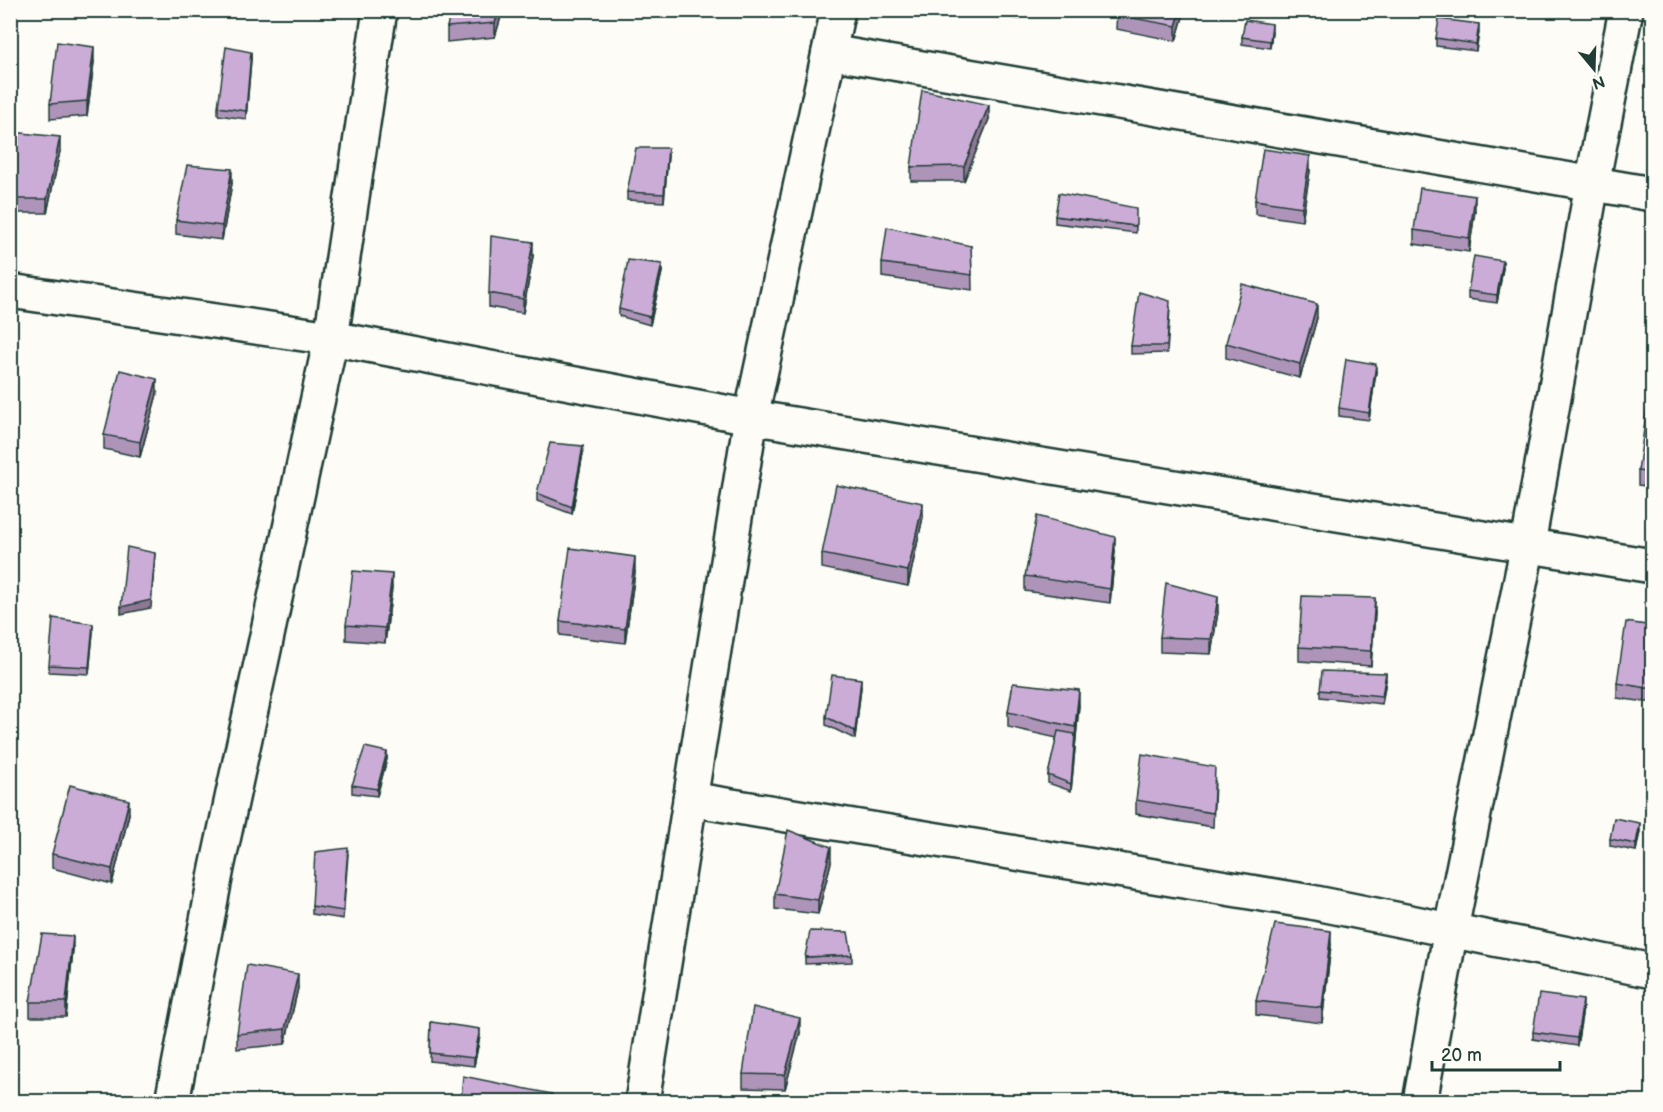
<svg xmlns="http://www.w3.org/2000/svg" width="1663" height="1112" viewBox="0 0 1663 1112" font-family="'Balsamiq Sans',sans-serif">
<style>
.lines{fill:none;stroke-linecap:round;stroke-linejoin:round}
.minor-casing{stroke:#1f3d34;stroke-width:38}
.minor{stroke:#fdfcf7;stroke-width:33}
.wall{fill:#af94b9;stroke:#1f3d34;stroke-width:1.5}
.shaded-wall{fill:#8e7896;stroke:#1f3d34;stroke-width:1.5}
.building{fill:#cbacd7;stroke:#1f3d34;stroke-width:1.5}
</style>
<rect width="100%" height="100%" fill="#fdfcf7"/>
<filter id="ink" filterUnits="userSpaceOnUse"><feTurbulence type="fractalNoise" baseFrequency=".0167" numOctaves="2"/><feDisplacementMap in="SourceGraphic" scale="12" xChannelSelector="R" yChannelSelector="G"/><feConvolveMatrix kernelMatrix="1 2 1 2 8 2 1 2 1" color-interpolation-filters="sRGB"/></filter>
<g filter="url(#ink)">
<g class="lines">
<defs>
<g id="minor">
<polyline points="829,52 1652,194"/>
<polyline points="10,291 331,338 751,417 1652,566"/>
<polyline points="690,799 1311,902 1652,971"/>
<polyline points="172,1102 217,868 331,338 380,10"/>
<polyline points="642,1102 751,417 838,10"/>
<polyline points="1420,1102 1451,929 1528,544 1592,184 1626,10"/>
</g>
</defs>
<use href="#minor" class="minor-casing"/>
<use href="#minor" class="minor"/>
</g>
<g class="wall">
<polygon points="503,10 495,37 447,42 447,27"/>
<polygon points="946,10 1022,10 1020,19 946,13"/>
<polygon points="1117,10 1185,10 1176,41 1116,29"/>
<polygon points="1352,10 1365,10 1365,12"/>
<polygon points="1272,32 1270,48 1242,44 1242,37"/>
<polygon points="1479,32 1476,51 1436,46 1436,38"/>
<polygon points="251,59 246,119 218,115 218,107"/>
<polygon points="94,62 87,116 50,119 50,104"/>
<polygon points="989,119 964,181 911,181 911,167"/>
<polygon points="10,137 60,151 47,213 10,213"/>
<polygon points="668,156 664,202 627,200 627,192"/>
<polygon points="1310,171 1302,221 1255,214 1255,200"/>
<polygon points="232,183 222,240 176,234 176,220"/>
<polygon points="1475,211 1469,252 1414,244 1414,230"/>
<polygon points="1055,216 1136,226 1136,233 1055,223"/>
<polygon points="971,246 972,290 882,277 882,263"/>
<polygon points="533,256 523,313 489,307 489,293"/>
<polygon points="1503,268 1497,303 1468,299 1468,291"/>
<polygon points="662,272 650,325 619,316 619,309"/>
<polygon points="1170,308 1167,353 1131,354 1131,346"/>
<polygon points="1317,318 1300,378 1226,358 1226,343"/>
<polygon points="1376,372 1369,420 1339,416 1339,408"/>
<polygon points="157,394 140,457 104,449 104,435"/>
<polygon points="1653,408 1653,487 1638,485 1638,471"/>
<polygon points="583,453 572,514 537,501 537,493"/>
<polygon points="923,517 908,586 822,568 822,554"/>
<polygon points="1115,551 1110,603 1025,591 1025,576"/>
<polygon points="635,572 625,643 560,635 560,621"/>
<polygon points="392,588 385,643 346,640 346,625"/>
<polygon points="1218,612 1211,654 1160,652 1160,637"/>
<polygon points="1375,613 1371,666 1299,661 1299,647"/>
<polygon points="1653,626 1653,703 1617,698 1617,683"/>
<polygon points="93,632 89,674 49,672 49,665"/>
<polygon points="1386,680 1382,704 1320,697 1320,690"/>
<polygon points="861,687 855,739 826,725 826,717"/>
<polygon points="1079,705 1071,791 1048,783 1048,775 1057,738 1008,727 1008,712"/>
<polygon points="387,759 377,796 352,793 352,785"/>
<polygon points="1215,781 1213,827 1136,814 1136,800"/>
<polygon points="129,814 112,884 52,868 52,854"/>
<polygon points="1640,831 1636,851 1610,846 1610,839"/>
<polygon points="348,855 343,919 312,914 312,906"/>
<polygon points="831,862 818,914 775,909 775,894"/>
<polygon points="1331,945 1322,1023 1256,1015 1256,1001"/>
<polygon points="73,950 66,1017 30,1017 30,1002"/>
<polygon points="852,955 852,962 805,964 805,957"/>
<polygon points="298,988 285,1044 237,1049 237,1034"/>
<polygon points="1583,1008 1577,1046 1533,1039 1533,1032"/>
<polygon points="431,1022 480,1036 474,1066 430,1061"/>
<polygon points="800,1033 785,1089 743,1088 743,1074"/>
</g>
<g class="shaded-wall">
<polygon points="499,10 503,10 495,37 495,23"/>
<polygon points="1181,10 1185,10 1176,41 1176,26"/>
<polygon points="1272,24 1272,32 1270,48 1270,41"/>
<polygon points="1479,24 1479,32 1476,51 1476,44"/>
<polygon points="94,47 94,62 87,116 87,101"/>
<polygon points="251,52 251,59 246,119 246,111"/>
<polygon points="989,105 989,119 964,181 964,166"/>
<polygon points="60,137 60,151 47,213 47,199"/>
<polygon points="668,148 668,156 664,202 664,194"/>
<polygon points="1310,156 1310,171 1302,221 1302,207"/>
<polygon points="232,169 232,183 222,240 222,226"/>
<polygon points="1475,196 1475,211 1469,252 1469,238"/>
<polygon points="533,242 533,256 523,313 523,299"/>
<polygon points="1503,261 1503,268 1497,303 1497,295"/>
<polygon points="662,264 662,272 650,325 650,317"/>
<polygon points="1317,304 1317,318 1300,378 1300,364"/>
<polygon points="13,363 13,378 10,389 10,375"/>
<polygon points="1376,364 1376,372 1369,420 1369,413"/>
<polygon points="157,379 157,394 140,457 140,442"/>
<polygon points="583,446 583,453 572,514 572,507"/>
<polygon points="923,503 923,517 908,586 908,571"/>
<polygon points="1115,537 1115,551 1110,603 1110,589"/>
<polygon points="155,553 151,608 121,614 121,607"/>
<polygon points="635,557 635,572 625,643 625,629"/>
<polygon points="392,574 392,588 385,643 385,628"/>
<polygon points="1218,597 1218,612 1211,654 1211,639"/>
<polygon points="1375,598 1375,613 1371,666 1371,651"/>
<polygon points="93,624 93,632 89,674 89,667"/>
<polygon points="1386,673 1386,680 1382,704 1382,696"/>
<polygon points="861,679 861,687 855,739 855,731"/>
<polygon points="1079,690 1079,705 1071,791 1071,784"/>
<polygon points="387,752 387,759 377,796 377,789"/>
<polygon points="129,800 129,814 112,884 112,869"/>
<polygon points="1640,823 1640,831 1636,851 1636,844"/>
<polygon points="831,847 831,862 818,914 818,900"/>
<polygon points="1331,931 1331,945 1322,1023 1322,1008"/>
<polygon points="73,936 73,950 66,1017 66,1002"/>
<polygon points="298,974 298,988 285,1044 285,1029"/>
<polygon points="1583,1000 1583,1008 1577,1046 1577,1038"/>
<polygon points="800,1018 800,1033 785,1089 785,1075"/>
<polygon points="480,1029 480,1036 474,1066 474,1058"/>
</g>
<g class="building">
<polygon points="451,10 499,10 495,23 447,27"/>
<polygon points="1117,10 1181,10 1176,26 1116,15"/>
<polygon points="1439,19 1479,24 1476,44 1436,38"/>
<polygon points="1245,20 1272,24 1270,41 1242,37"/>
<polygon points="57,42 94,47 87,101 50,104"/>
<polygon points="226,47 251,52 246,111 218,107"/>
<polygon points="922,90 989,105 964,166 911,167"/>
<polygon points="12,132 60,137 47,199 10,199 10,137"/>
<polygon points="636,148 668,148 664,194 627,192"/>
<polygon points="1263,149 1310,156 1302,207 1255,200"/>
<polygon points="187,165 232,169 222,226 176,220"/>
<polygon points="1420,188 1475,196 1469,238 1414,230"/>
<polygon points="1059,193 1136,208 1136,226 1055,216"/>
<polygon points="887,227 971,246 972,275 882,263"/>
<polygon points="491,236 533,242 523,299 489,293"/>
<polygon points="1474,256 1503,261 1497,295 1468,291"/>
<polygon points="628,260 662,264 650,317 619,309"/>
<polygon points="1242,284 1317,304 1300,364 1226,343"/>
<polygon points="1139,292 1170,301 1167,346 1131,346"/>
<polygon points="1346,359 1376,364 1369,413 1339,408"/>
<polygon points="10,362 13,363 10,375"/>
<polygon points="120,370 157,379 140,442 104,435"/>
<polygon points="1647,408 1653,408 1653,473 1638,471"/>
<polygon points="550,443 583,446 572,507 537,493"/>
<polygon points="836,485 923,503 908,571 822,554"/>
<polygon points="1037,516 1115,537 1110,589 1025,576"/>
<polygon points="127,547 155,553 151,600 121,607"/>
<polygon points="570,548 635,557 625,629 560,621"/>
<polygon points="353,571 392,574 385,628 346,625"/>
<polygon points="1166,583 1218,597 1211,639 1160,637"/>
<polygon points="1302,596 1375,598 1371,651 1299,647"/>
<polygon points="53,618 93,624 89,667 49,665"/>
<polygon points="1626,622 1653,626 1653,689 1617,683"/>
<polygon points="1322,671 1386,673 1382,696 1320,690"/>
<polygon points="832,675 861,679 855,731 826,717"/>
<polygon points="1013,683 1079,690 1075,727 1008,712"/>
<polygon points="1058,731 1075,734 1071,784 1048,775"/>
<polygon points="365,747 387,752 377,789 352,785"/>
<polygon points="1142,754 1215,767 1213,813 1136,800"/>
<polygon points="70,785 129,800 112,869 52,854"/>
<polygon points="1614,818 1640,823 1636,844 1610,839"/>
<polygon points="788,830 831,847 818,900 775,894"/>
<polygon points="348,848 343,911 312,906 315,852"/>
<polygon points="1275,924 1331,931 1322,1008 1256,1001"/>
<polygon points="810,931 848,932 852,955 805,957"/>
<polygon points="42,934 73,936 66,1002 30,1002"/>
<polygon points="247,965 298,974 285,1029 237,1034"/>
<polygon points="1539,994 1583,1000 1577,1038 1533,1032"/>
<polygon points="753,1007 800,1018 785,1075 743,1074"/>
<polygon points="431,1022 480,1029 474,1058 430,1053"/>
<polygon points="463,1076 552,1094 552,1101 461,1101"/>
</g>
</g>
<rect width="1663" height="1112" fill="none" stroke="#fdfcf7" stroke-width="36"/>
<rect x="18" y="18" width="1627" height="1076" fill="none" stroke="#1f3d34" stroke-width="2" filter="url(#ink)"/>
<g transform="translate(1594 69) rotate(161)" stroke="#fdfcf7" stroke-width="4.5" paint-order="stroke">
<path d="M0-4.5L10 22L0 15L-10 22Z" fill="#1f3d34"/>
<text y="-9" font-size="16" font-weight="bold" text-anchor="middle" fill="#1f3d34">N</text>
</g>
<path d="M1432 1061v9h128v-9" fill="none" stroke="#1f3d34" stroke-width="3"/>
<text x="1441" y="1061" font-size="18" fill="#1f3d34" stroke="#fdfcf7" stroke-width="4.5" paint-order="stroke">20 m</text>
</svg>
